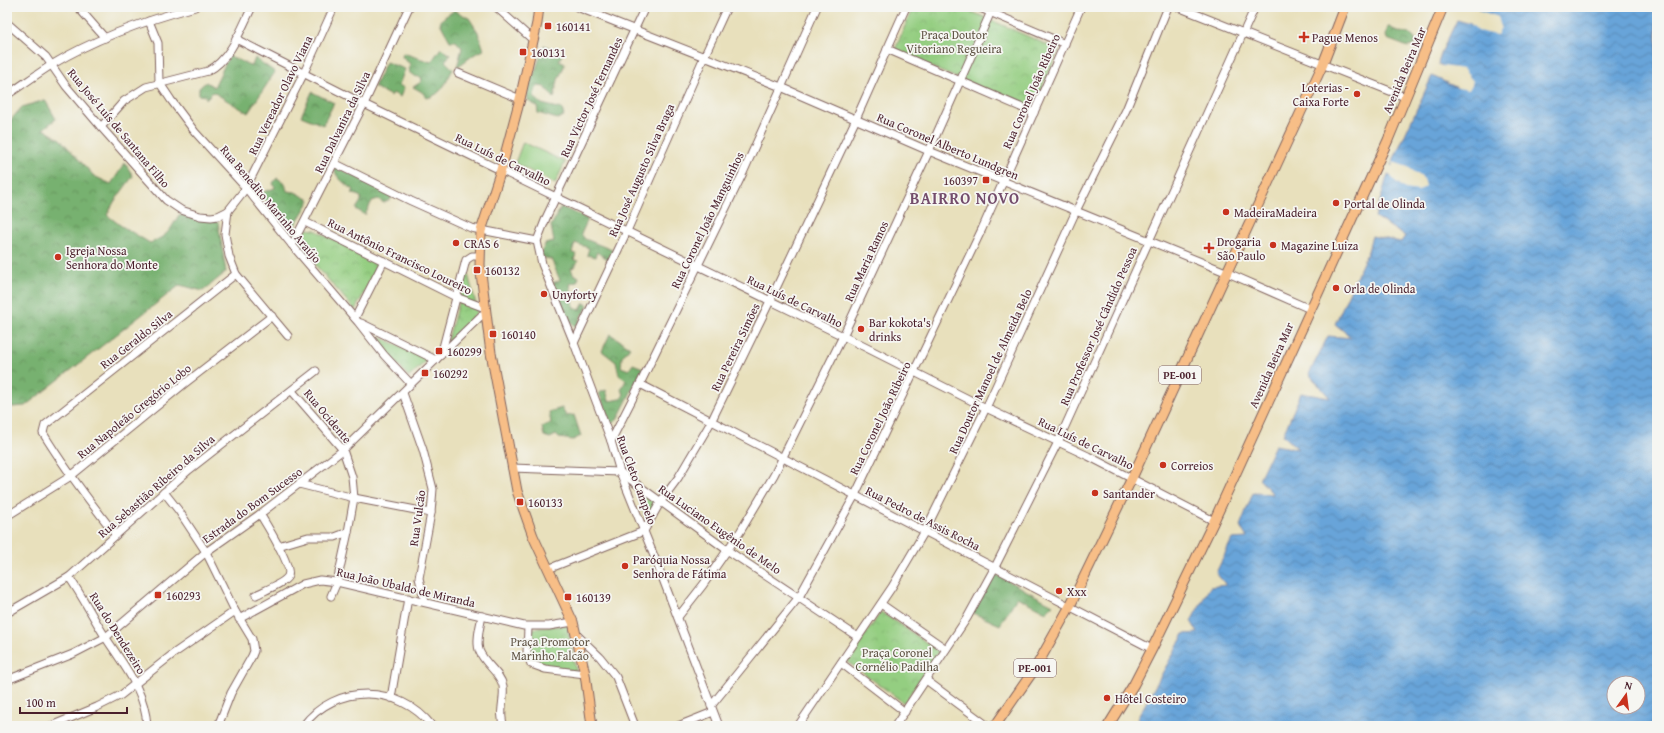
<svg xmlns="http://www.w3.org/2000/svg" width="1664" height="733" viewBox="0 0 1664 733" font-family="'Gentium Book Plus',serif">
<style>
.grass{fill:url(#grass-tufts);stroke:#6f7656}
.forest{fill:url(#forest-crowns);stroke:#60684d}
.park{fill:url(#park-crowns);stroke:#6f7656}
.garden{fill:#94ce81;stroke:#6f7656}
.water{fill:url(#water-waves);stroke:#596282;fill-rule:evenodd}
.pier{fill:#e8e0bc}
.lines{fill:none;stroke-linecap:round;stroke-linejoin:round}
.minor-casing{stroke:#81635e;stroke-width:9}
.major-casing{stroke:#81635e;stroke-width:11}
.minor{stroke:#fff;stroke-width:7}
.major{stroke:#f7be87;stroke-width:9}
.poi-dot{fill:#c8321e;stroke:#f6f6f2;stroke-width:1.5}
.labels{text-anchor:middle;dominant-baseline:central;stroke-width:3.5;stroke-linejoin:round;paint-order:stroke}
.shield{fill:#f6f6f2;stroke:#7e6067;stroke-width:1}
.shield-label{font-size:11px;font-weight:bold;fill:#4a1f2b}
.poi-label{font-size:12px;fill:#4a1f2b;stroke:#f6f6f2;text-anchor:start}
.park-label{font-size:12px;fill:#605445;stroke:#f6f6f2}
.street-label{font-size:12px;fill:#4a1f2b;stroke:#f6f6f2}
.district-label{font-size:16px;font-weight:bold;letter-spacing:1px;fill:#734c6b;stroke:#f6f6f2}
</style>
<defs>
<pattern id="grass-tufts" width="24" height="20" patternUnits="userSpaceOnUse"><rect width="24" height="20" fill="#94ce81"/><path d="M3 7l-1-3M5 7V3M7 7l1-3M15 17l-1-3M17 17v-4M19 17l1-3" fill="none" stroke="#81b070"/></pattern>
<pattern id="forest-crowns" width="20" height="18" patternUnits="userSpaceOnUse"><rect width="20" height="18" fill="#77b16f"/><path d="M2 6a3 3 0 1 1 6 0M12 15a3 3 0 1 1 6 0" fill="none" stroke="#648f5b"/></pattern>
<pattern id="park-crowns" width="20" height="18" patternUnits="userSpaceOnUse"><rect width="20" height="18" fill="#94ce81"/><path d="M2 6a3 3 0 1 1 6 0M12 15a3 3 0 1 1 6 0" fill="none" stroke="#81b070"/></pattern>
<pattern id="water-waves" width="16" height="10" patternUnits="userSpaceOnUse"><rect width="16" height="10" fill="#68a4d9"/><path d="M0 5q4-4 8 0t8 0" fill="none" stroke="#5885b0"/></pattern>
</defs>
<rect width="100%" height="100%" fill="#f6f6f2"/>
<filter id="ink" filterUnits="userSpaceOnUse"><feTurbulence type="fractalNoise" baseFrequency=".025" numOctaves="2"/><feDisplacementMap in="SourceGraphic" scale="8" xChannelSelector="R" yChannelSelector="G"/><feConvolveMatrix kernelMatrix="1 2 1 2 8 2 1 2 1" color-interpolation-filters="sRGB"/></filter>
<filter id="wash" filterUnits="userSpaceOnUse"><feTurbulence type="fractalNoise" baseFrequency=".012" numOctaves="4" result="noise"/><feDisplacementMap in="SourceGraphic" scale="16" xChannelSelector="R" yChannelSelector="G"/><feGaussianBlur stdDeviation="0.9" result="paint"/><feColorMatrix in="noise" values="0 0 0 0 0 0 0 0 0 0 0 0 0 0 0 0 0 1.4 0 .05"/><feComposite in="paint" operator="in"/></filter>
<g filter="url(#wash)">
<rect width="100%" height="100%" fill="#e8e0bc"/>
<polygon class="grass" points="634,481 660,504 647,523"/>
<g class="forest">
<path d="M454,10L469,18L478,32L484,50L475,54L457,67L462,48L456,41H450L440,23C443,16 449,15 454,10Z"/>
<polygon points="1388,26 1398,32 1410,33 1415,38 1415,45 1408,47 1387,39 1386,36"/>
<polygon points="544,45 562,54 559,61 565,64 558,80 554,98 545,87 538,86 535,90 534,97 542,104 562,109 564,116 557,119 538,113 537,106 528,101 527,94 529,78 535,72"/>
<path d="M441,48L450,55L445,61L453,69C446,82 442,95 427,98L422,92L413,87L421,82L422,78L414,76L409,72L410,64L402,57L403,53L431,62Z"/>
<polygon points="229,56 252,66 255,58 275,72 248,113 213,92 206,99 206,96 199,95 199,88 206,82 214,87"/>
<polygon points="386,62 405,69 399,85 404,88 400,97 393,93 391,96 374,87"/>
<polygon points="312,92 334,103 323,125 301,116"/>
<path d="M45,100L56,119L43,129L60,139L94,176L111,184L125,163L133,176L114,202L107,215L120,225L150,243C169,235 169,231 179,215L218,222L226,272L203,291L180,285L25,406L12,407L7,400V124L22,107Z"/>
<path d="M337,167L391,195V199L384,203L378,199L372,201L365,215L356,209L361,201V197L352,193L354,190C346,185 335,177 334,168Z"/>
<polygon points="277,178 285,183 287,191 295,192 310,200 292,230 285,225 260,193 275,188 273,183"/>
<polygon points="561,207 588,219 581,234 585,239 612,250 609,260 597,252 595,257 587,255 589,248 575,243 572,253 576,254 574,260 578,261 575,267 571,268 573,274 579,277 577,282 570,284 574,308 580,310 584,303 588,305 585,313 582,314 579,322 575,326 565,319 553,283 560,280 551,259 540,257 545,244 554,242 551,226"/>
<polygon points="610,334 630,347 622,357 621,367 629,370 633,364 643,368 617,420 611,424 599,393 606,390 609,401 621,399 624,394 621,390 626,380 619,375 616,362 602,351"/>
<polygon points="562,408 566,416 574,415 581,436 573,440 559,438 556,435 550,438 544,436 542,427 551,423 549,412"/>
<polygon points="995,574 1053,605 1046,612 1017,597 1000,625 973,613"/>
</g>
<g class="park">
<polygon points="913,7 961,7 1059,50 1032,109 894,52"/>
<polygon points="308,229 315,230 379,263 379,265 355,310 297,244 303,232"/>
<polygon points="467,271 477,307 477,313 447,343"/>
<polygon points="379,338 382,338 428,359 409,377 377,341"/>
<polygon points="881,612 939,651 904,703 847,661"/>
<polygon points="567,625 576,671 539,666 531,662 529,653 530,629"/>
</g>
<polygon class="garden" points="523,142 565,162 555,184 515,163"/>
<path class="water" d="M1479,7H1657V726H1145L1146,724L1137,719L1184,634L1198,633L1191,621L1210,587L1226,585L1216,573L1232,539L1247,538L1240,526L1253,493L1273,494L1259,479L1275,445L1298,449L1283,435L1301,393L1330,398L1309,374L1328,336L1352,338L1335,324L1368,251L1372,236L1401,242L1405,236L1375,217L1388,174L1414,186L1416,177L1391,165L1432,76L1458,88L1462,75L1438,64L1441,53L1457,20L1493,30L1478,10ZM1614,683H1638V707H1614Z"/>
<g class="pier">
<polygon points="1477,7 1479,7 1478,10 1498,17 1501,27 1497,35 1478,31 1469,22 1489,27 1476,11"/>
<polygon points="1442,66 1463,69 1473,81 1469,90 1458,88 1452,83 1457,85 1460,76 1441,67"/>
<polygon points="1393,162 1408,167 1424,179 1426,186 1419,191 1405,189 1399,184 1391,178 1391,173 1413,183 1414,179 1392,168"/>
</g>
</g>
<g filter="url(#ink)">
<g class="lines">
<defs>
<g id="minor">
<polyline points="78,7 105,38"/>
<polyline points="496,7 533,40"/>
<polyline points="577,7 781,87 929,151 1228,273 1310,309"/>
<polyline points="645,7 546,218 537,241 542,264 574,343 611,441 620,472 656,561 719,726"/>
<polyline points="978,7 1065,44"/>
<polyline points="1178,7 1405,97"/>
<polyline points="149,21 158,43 159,82 171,100 195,132 246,188 292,245 358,322 384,355 411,384"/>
<polyline points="7,23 46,57 66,86 101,127 166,200 181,210 200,216 211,217 218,216 228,211 246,188 304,73 334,7"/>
<polyline points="236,39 364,104 843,336 986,408 1088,456 1214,521"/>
<polyline points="887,49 1034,113"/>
<polyline points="458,73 520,99"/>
<path d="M7,95C22,85 37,74 53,64C96,38 147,20 195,7"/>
<path d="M101,127L124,101L146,87L208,71C231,59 241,29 252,7"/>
<polyline points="334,163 411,201 471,228 537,241"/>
<polyline points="228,211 225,234 229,256 236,274 288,336"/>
<polyline points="305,222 456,297 485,308"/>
<polyline points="292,245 364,104 409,7"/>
<polyline points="355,318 384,261"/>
<polyline points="361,323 436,360"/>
<polyline points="574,343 627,231 704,57 727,7"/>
<polyline points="441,355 466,260 472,256 479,256"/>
<polyline points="640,384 1152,649"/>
<polyline points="292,391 343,450 352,477 354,498 348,532 337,582 331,596"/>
<polyline points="403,393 423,450 433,489 431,513 419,578 425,602"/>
<polyline points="611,441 640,384 743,173 817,7"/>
<polyline points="512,468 620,472 727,550 858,637"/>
<polyline points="299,484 354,498 431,513"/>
<polyline points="164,492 179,511 206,552 235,611 252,639 254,651 252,656 231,693 218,726"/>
<polyline points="7,516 71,476 184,384 272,316"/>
<path d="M116,535C90,502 65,469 43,433L45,425L236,274"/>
<polyline points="278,546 308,537 335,537 348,532"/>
<polyline points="548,569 644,531 661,501 678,478 711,422 770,301 856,119 906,7"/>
<path d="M69,577C83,597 93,618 106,638C124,666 145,690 147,726"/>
<path d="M256,595C263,591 285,583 288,576C293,567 266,524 260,514"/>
<polyline points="881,604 946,649"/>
<polyline points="7,613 69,577 189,470 316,371"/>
<path d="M482,616C480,626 476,640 479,650C484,664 500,672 503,686C505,699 498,714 504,726"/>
<polyline points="678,617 703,585 740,532 774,475 843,336 929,151 993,7"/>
<polyline points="239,619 303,584 320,580 337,582 524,626 549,626 573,622"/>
<polyline points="528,627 527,653 531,664 545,669 585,674"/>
<polyline points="576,634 600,657 616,677 635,726"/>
<polyline points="841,663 905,712"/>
<polyline points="7,680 73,654 106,637 206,552 260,514 343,450 485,312"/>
<polyline points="926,680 988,726"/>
<polyline points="391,698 408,598"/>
<polyline points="711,706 799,597 855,495 982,229 1081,7"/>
<polyline points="51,726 97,707 121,695 173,654 235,611"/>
<path d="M303,726C335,683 399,684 432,726"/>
<polyline points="678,726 713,712"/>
<polyline points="798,726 892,587 925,531 986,408 1076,211 1126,110 1168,7"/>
<polyline points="895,726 967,618 995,567 1058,442 1255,7"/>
</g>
<g id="major">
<polyline points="539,7 537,23 520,99 501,170 481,231 480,265 491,353 517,491 533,536 573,622 585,674 592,726"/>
<polyline points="995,726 1036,667 1070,606 1132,478 1323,64 1345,7"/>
<polyline points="1108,726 1134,684 1152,649 1214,521 1388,140 1443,7"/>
</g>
</defs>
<use href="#minor" class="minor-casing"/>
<use href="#major" class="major-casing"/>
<use href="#minor" class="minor"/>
<use href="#major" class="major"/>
</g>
</g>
<g class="poi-dot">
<rect x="544" y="22" width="8" height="8" rx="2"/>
<path d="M1302 31h4v4h4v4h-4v4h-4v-4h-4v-4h4z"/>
<rect x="519" y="48" width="8" height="8" rx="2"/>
<circle cx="1357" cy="94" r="4"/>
<rect x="982" y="176" width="8" height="8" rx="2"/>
<circle cx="1336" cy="203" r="4"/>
<circle cx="1226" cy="212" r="4"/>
<circle cx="456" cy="243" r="4"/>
<circle cx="1273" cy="245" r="4"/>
<path d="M1207 242h4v4h4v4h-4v4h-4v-4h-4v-4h4z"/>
<circle cx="58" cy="257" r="4"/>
<rect x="473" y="266" width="8" height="8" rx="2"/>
<circle cx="1336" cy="288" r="4"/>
<circle cx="544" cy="294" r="4"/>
<circle cx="861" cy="329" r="4"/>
<rect x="489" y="330" width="8" height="8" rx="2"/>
<rect x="435" y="347" width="8" height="8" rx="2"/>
<rect x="421" y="369" width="8" height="8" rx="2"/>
<circle cx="1163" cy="465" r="4"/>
<circle cx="1095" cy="493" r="4"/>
<rect x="516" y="498" width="8" height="8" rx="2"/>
<circle cx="625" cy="566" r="4"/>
<circle cx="1059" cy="591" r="4"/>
<rect x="154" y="591" width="8" height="8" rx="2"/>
<rect x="564" y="593" width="8" height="8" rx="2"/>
<circle cx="1107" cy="698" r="4"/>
</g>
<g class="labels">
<g class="shield">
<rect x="1159" y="366" width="42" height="18" rx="3"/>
<rect x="1014" y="659" width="42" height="18" rx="3"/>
</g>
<g class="shield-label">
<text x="1180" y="375">PE-001</text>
<text x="1035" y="668">PE-001</text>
</g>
<g class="poi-label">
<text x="556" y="26">160141</text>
<text x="1312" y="37">Pague Menos</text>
<text x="531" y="52">160131</text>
<text x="1349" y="87" text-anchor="end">Loterias -<tspan x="1349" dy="14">Caixa Forte</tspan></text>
<text x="978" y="180" text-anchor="end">160397</text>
<text x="1344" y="203">Portal de Olinda</text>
<text x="1234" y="212">MadeiraMadeira</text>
<text x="1217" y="241">Drogaria<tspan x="1217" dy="14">São Paulo</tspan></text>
<text x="464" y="243">CRAS 6</text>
<text x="1281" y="245">Magazine Luiza</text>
<text x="66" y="250">Igreja Nossa<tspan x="66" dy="14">Senhora do Monte</tspan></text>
<text x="485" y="270">160132</text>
<text x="1344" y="288">Orla de Olinda</text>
<text x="552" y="294">Unyforty</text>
<text x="869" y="322">Bar kokota's<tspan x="869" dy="14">drinks</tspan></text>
<text x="501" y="334">160140</text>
<text x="447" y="351">160299</text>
<text x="433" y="373">160292</text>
<text x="1171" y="465">Correios</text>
<text x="1103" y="493">Santander</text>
<text x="528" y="502">160133</text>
<text x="633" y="559">Paróquia Nossa<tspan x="633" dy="14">Senhora de Fátima</tspan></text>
<text x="1067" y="591">Xxx</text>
<text x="166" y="595">160293</text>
<text x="576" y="597">160139</text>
<text x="1115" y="698">Hôtel Costeiro</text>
</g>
<g class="park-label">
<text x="954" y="34">Praça Doutor<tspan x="954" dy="14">Vitoriano Regueira</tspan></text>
<text x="550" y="641">Praça Promotor<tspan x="550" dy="14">Marinho Falcão</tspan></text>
<text x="897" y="652">Praça Coronel<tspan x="897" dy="14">Cornélio Padilha</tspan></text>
</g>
<g class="street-label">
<text transform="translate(1404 70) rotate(-67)">Avenida Beira Mar</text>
<text transform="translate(1031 91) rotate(-66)">Rua Coronel João Ribeiro</text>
<text transform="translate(280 95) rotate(-64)">Rua Vereador Olavo Viana</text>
<text transform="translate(591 97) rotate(-65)">Rua Victor José Fernandes</text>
<text transform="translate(342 122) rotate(-64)">Rua Dalvanira da Silva</text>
<text transform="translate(119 128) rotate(50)">Rua José Luís de Santana Filho</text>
<text transform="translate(948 146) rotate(23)">Rua Coronel Alberto Lundgren</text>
<text transform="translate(503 159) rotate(26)">Rua Luís de Carvalho</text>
<text transform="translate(641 170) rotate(-66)">Rua José Augusto Silva Braga</text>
<text transform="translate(271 204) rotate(50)">Rua Benedito Marinho Araújo</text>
<text transform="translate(707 220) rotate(-64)">Rua Coronel João Manguinhos</text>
<text transform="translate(400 256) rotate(26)">Rua Antônio Francisco Loureiro</text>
<text transform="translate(866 261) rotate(-65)">Rua Maria Ramos</text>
<text transform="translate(795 301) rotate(26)">Rua Luís de Carvalho</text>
<text transform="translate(1098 326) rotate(-66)">Rua Professor José Cândido Pessoa</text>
<text transform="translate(136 339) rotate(-38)">Rua Geraldo Silva</text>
<text transform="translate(735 347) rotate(-64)">Rua Pereira Simões</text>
<text transform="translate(1271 365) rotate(-66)">Avenida Beira Mar</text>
<text transform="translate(990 371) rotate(-65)">Rua Doutor Manoel de Almeida Belo</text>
<text transform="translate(134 411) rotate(-39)">Rua Napoleão Gregório Lobo</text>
<text transform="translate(328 416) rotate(50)">Rua Ocidente</text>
<text transform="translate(880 418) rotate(-64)">Rua Coronel João Ribeiro</text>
<text transform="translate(1086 443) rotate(26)">Rua Luís de Carvalho</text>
<text transform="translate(637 480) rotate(70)">Rua Cleto Campelo</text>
<text transform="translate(156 486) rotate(-41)">Rua Sebastião Ribeiro da Silva</text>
<text transform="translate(252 505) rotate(-36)">Estrada do Bom Sucesso</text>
<text transform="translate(417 518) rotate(-82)">Rua Vulcão</text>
<text transform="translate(923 518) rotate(27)">Rua Pedro de Assis Rocha</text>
<text transform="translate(720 529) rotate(35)">Rua Luciano Eugênio de Melo</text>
<text transform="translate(406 587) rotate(13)">Rua João Ubaldo de Miranda</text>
<text transform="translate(118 633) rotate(58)">Rua do Dendezeiro</text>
</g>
<g class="district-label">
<text x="965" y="198">BAIRRO NOVO</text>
</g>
</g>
<rect width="1664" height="733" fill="none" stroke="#f6f6f2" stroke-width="24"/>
<g transform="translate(1626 695) rotate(14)"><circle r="19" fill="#f6f6f2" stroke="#b1a0a2"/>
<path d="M0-3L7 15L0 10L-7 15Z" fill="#c8321e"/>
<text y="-6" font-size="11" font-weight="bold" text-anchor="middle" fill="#4a1f2b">N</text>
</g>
<path d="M20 707v6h107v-6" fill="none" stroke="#4a1f2b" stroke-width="2"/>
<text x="26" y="707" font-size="12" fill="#4a1f2b" stroke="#f6f6f2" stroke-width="3" paint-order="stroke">100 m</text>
</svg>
